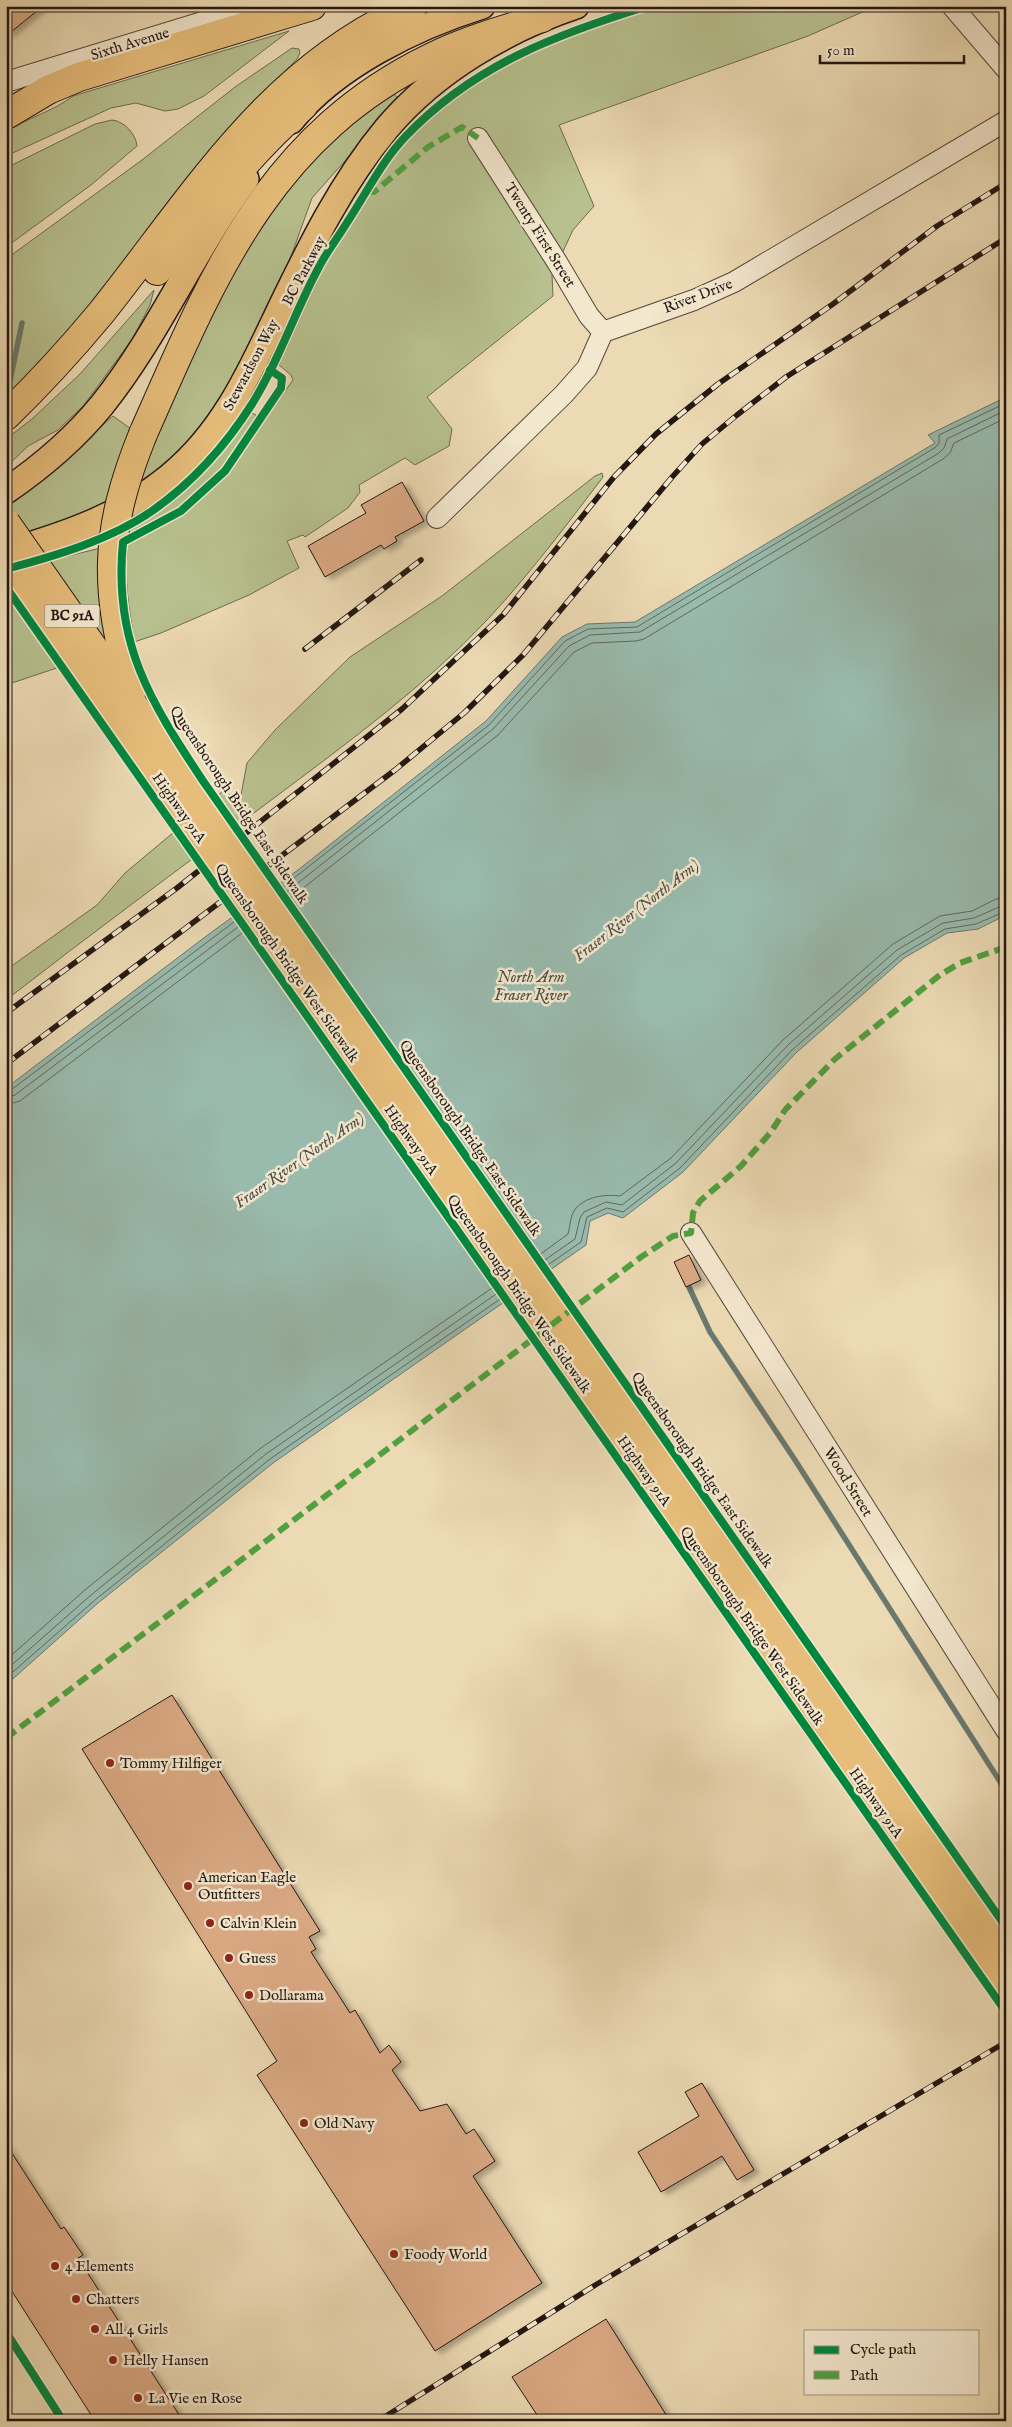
<svg xmlns="http://www.w3.org/2000/svg" width="1012" height="2427" viewBox="0 0 1012 2427" font-family="'IM FELL English',serif">
<style>
.green{fill:#b7c08e;stroke:#6d6c50}
.water{fill:#99bbae;stroke:#6a796f}
.lines{fill:none;stroke-linecap:round;stroke-linejoin:round}
.shore{stroke:#5e6960;stroke-width:1}
.stream{stroke:#6a796f;stroke-width:5.5}
.building{fill:#daa984;stroke:#231711;filter:url(#shadow)}
.minor-casing{stroke:#55483a;stroke-width:22}
.major-casing{stroke:#231711;stroke-width:28}
.highway-casing{stroke:#231711;stroke-width:30}
.minor{stroke:#f3e7ce;stroke-width:20}
.major{stroke:#e6bd7a;stroke-width:25}
.highway{stroke:#e6bd7a;stroke-width:28}
.rail-casing{stroke:#231711;stroke-width:5.5}
.rail{stroke:#f3e7ce;stroke-width:4;stroke-dasharray:11;stroke-linecap:butt}
.highway-bridge-casing{stroke:#231711;stroke-width:30;stroke-linecap:butt}
.highway-bridge{stroke:#e6bd7a;stroke-width:28}
.quiet{stroke:#50a13f;stroke-width:6;stroke-dasharray:12 6;stroke-linecap:butt}
.cycleway-casing{stroke:#f3e7ce;stroke-width:11}
.cycleway{stroke:#00873e;stroke-width:8}
.poi-dot{fill:#8f2418;stroke:#f3e7ce;stroke-width:2}
.labels{text-anchor:middle;dominant-baseline:central;stroke-width:5;stroke-linejoin:round;paint-order:stroke}
.shield{fill:#f3e7ce;stroke:#61554a;stroke-width:1}
.shield-label{font-size:14px;font-weight:bold;fill:#231711}
.street-label{font-size:15px;fill:#231711;stroke:#f3e7ce}
.poi-label{font-size:15px;fill:#231711;stroke:#f3e7ce;text-anchor:start}
.water-label{font-size:16px;font-style:italic;fill:#4c5048;stroke:#f3e7ce}
</style>
<defs>
<filter id="shadow"><feDropShadow dx="5.5" dy="3" stdDeviation="2.5" flood-color="#0004"/></filter>
</defs>
<rect width="100%" height="100%" fill="#ecdab4"/>
<filter id="stains"><feTurbulence type="fractalNoise" baseFrequency=".004" numOctaves="4"/><feColorMatrix values="0 0 0 0 .2 0 0 0 0 .09 0 0 0 0 .02 0 0 0 .5 -.17"/></filter>
<radialGradient id="worn" r=".72"><stop offset=".6" stop-color="#630" stop-opacity="0"/><stop offset="1" stop-color="#630" stop-opacity=".3"/></radialGradient>
<g class="green">
<path d="M658,6H876L808,36L559,125L594,206L573,230L552,275L553,296L427,397L452,429L449,446L415,465L405,458L359,485L360,492L348,508L305,537L303,535L287,541L299,568L249,595L161,633L6,685V571L105,547L173,500L202,474L250,412L256,415V418L263,422L293,380L291,375L279,365C310,296 340,226 385,165C394,153 402,139 413,129C483,62 568,35 658,6Z"/>
<path d="M289,31L204,96L178,109L165,111L136,103L111,108L6,156V132C27,118 54,111 73,96Z"/>
<polygon points="292,48 299,49 300,53 297,59 225,133 185,181 146,235 62,343 6,397 6,259 142,160 235,87"/>
<polygon points="392,91 399,100 312,198 289,262 235,373 214,411 184,451 158,475 100,508 6,541 6,503 50,472 113,416 131,429 222,292 266,217 318,152"/>
<path d="M112,120C124,121 136,134 137,146L91,185L6,247V168L95,124Z"/>
<polygon points="154,290 150,305 133,338 84,405 58,430 28,446 6,467 6,439 32,419 80,374"/>
<path d="M602,473L603,477C566,526 528,576 487,620C425,686 350,741 278,795C187,863 96,930 6,1000V970L97,905L125,873L223,791L237,799L241,795L247,763L275,730L350,657L442,596L595,476Z"/>
</g>
<polygon class="water" points="1006,397 1006,915 978,929 947,933 904,958 796,1053 683,1172 623,1218 608,1213 590,1221 586,1245 273,1463 98,1603 6,1685 6,1088 213,931 298,870 486,721 562,637 587,624 635,622 935,443 928,435"/>
<g class="lines">
<g class="shore">
<polyline points="280,889 489,725 565,641 588,629 637,627 936,447 939,443 939,435 1006,403"/>
<polyline points="284,894 493,729 569,646 590,635 640,632 939,453 944,448 947,439 1006,410"/>
<polyline points="288,900 498,735 574,652 592,643 636,641 644,639 943,459 950,453 954,443 1006,418"/>
<polyline points="6,1091 11,1090 238,919"/>
<polyline points="6,1098 15,1095 242,924"/>
<polyline points="6,1105 20,1101 246,930"/>
<path d="M538,1256L568,1234C570,1227 570,1218 574,1211C584,1196 606,1194 620,1196L671,1158L783,1040L893,944L940,916L972,911L996,899L1006,897"/>
<polyline points="542,1262 575,1239 580,1218 584,1212 606,1202 622,1205 676,1163 788,1045 897,950 943,923 974,918 1006,904"/>
<polyline points="545,1267 581,1242 587,1217 607,1208 623,1212 680,1168 792,1050 901,955 945,929 976,924 1006,911"/>
<polyline points="6,1660 86,1589 261,1448 495,1286"/>
<polyline points="6,1670 91,1595 266,1454 499,1292"/>
<polyline points="6,1678 95,1600 270,1459 503,1297"/>
</g>
<g class="stream">
<polyline points="6,383 10,381 22,323"/>
<polyline points="688,1285 710,1332 795,1460 1006,1791"/>
</g>
</g>
<g class="building">
<polygon points="6,6 43,6 6,36"/>
<polygon points="402,482 424,521 395,537 397,541 384,549 381,545 325,577 308,546 366,513 361,505"/>
<polygon points="689,1255 701,1280 686,1287 674,1262"/>
<polygon points="172,1695 320,1931 309,1937 316,1949 311,1952 350,2013 355,2010 380,2053 389,2045 401,2062 392,2070 420,2111 447,2104 466,2134 474,2129 495,2161 473,2176 542,2283 435,2351 257,2075 277,2061 82,1749"/>
<polygon points="702,2083 754,2170 737,2180 722,2156 661,2192 638,2152 699,2116 685,2092"/>
<polygon points="6,2144 61,2229 64,2227 83,2255 78,2258 183,2421 95,2421 6,2282"/>
<polygon points="606,2319 670,2421 541,2421 512,2377"/>
</g>
<g class="lines">
<defs>
<g id="minor">
<polyline points="952,6 1006,69"/>
<polyline points="6,82 255,6"/>
<polyline points="478,138 557,262 589,316 603,332"/>
<polyline points="437,518 564,394 587,368 603,332 694,300 734,282 1006,121"/>
<polyline points="691,1233 1006,1730"/>
</g>
<g id="major">
<path d="M291,121C335,66 415,27 482,6"/>
<path d="M6,491C41,467 75,438 102,405C158,335 193,251 246,179"/>
<path d="M6,552C65,535 123,515 170,476C224,432 251,370 280,309C311,245 342,182 387,128C435,71 507,29 576,6"/>
</g>
<g id="highway">
<polyline points="6,115 48,90 79,77 312,6"/>
<path d="M157,271C203,213 247,155 303,106"/>
<path d="M6,416C40,383 71,349 101,313C195,195 269,68 413,6"/>
<path d="M143,434C212,278 268,136 432,57C467,40 505,29 542,18"/>
</g>
</defs>
<use href="#minor" class="minor-casing"/>
<use href="#major" class="major-casing"/>
<use href="#highway" class="highway-casing"/>
<use href="#minor" class="minor"/>
<use href="#major" class="major"/>
<use href="#highway" class="highway"/>
<defs>
<g id="rail">
<polyline points="305,649 421,560"/>
<polyline points="6,1013 177,888 402,709 503,615 614,477 656,434 718,384 833,304 937,226 1006,183"/>
<polyline points="6,1064 395,770 464,713 523,655 673,476 702,444 737,415 786,377 1006,238"/>
<polyline points="378,2421 597,2284 1006,2042"/>
</g>
</defs>
<use href="#rail" class="rail-casing"/>
<use href="#rail" class="rail"/>
<defs>
<g id="highway-bridge">
<polyline points="6,523 1006,1951"/>
<polyline points="6,561 1006,1989"/>
<path d="M132,690C104,589 103,533 143,434"/>
</g>
</defs>
<use href="#highway-bridge" class="highway-bridge-casing"/>
<use href="#highway-bridge" class="highway-bridge"/>
<g class="quiet">
<polyline points="367,191 374,192 428,147 462,127 478,138"/>
<polyline points="6,1738 641,1257 673,1236 691,1233 693,1213 700,1201 741,1166 771,1132 785,1110 835,1059 940,975 960,963 1006,947"/>
</g>
<defs>
<g id="cycleway">
<path d="M270,370L282,378L281,388L225,471L181,511L123,542C113,643 150,701 203,781L1006,1927"/>
<path d="M6,569C55,556 110,540 152,511C192,483 226,445 252,404C279,361 295,311 319,267C327,251 339,236 348,221C367,192 382,161 406,136C474,65 557,34 648,6"/>
<polyline points="6,587 1006,2012"/>
<polyline points="6,2332 63,2421"/>
</g>
</defs>
<use href="#cycleway" class="cycleway-casing"/>
<use href="#cycleway" class="cycleway"/>
</g>
<g class="poi-dot">
<circle cx="110" cy="1763" r="5"/>
<circle cx="188" cy="1886" r="5"/>
<circle cx="210" cy="1923" r="5"/>
<circle cx="229" cy="1958" r="5"/>
<circle cx="249" cy="1995" r="5"/>
<circle cx="304" cy="2123" r="5"/>
<circle cx="394" cy="2254" r="5"/>
<circle cx="55" cy="2266" r="5"/>
<circle cx="76" cy="2299" r="5"/>
<circle cx="95" cy="2329" r="5"/>
<circle cx="113" cy="2360" r="5"/>
<circle cx="138" cy="2398" r="5"/>
</g>
<g class="labels">
<rect class="shield" x="44.5" y="604.5" width="55" height="23" rx="4"/>
<g class="shield-label">
<text x="72" y="616">BC 91A</text>
</g>
<g class="street-label">
<text transform="translate(130 44) rotate(-17)">Sixth Avenue</text>
<text transform="translate(540 235) rotate(58)">Twenty First Street</text>
<text transform="translate(304 271) rotate(-62)">BC Parkway</text>
<text transform="translate(698 296) rotate(-21)">River Drive</text>
<text transform="translate(251 365) rotate(-62)">Stewardson Way</text>
<text transform="translate(239 805) rotate(56)">Queensborough Bridge East Sidewalk</text>
<text transform="translate(179 808) rotate(55)">Highway 91A</text>
<text transform="translate(287 963) rotate(55)">Queensborough Bridge West Sidewalk</text>
<text transform="translate(470 1138) rotate(55)">Queensborough Bridge East Sidewalk</text>
<text transform="translate(411 1140) rotate(55)">Highway 91A</text>
<text transform="translate(519 1294) rotate(55)">Queensborough Bridge West Sidewalk</text>
<text transform="translate(702 1470) rotate(55)">Queensborough Bridge East Sidewalk</text>
<text transform="translate(644 1471) rotate(55)">Highway 91A</text>
<text transform="translate(848 1482) rotate(58)">Wood Street</text>
<text transform="translate(752 1626) rotate(55)">Queensborough Bridge West Sidewalk</text>
<text transform="translate(876 1803) rotate(55)">Highway 91A</text>
</g>
<g class="poi-label">
<text x="120" y="1763">Tommy Hilfiger</text>
<text x="198" y="1877">American Eagle<tspan x="198" dy="17">Outfitters</tspan></text>
<text x="220" y="1923">Calvin Klein</text>
<text x="239" y="1958">Guess</text>
<text x="259" y="1995">Dollarama</text>
<text x="314" y="2123">Old Navy</text>
<text x="404" y="2254">Foody World</text>
<text x="65" y="2266">4 Elements</text>
<text x="86" y="2299">Chatters</text>
<text x="105" y="2329">All 4 Girls</text>
<text x="123" y="2360">Helly Hansen</text>
<text x="148" y="2398">La Vie en Rose</text>
</g>
<g class="water-label">
<text transform="translate(637 911) rotate(-38)">Fraser River (North Arm)</text>
<text x="531" y="978">North Arm<tspan x="531" dy="18">Fraser River</tspan></text>
<text transform="translate(300 1161) rotate(-35)">Fraser River (North Arm)</text>
</g>
</g>
<rect width="1012" height="2427" fill="none" stroke="#ecdab4" stroke-width="25"/>
<rect x="8" y="8" width="997" height="2412" fill="none" stroke="#231711" stroke-width="2.5"/>
<rect x="12" y="12" width="987" height="2402" fill="none" stroke="#231711"/>
<rect x="804" y="2330" width="175" height="65" fill="#f3e7ce" stroke="#a09482"/>
<rect x="814" y="2346" width="25" height="8" fill="#00873e" stroke="#a09482"/>
<text x="850" y="2354" font-size="15" fill="#231711">Cycle path</text>
<rect x="814" y="2371" width="25" height="8" fill="#50a13f" stroke="#a09482"/>
<text x="850" y="2380" font-size="15" fill="#231711">Path</text>
<path d="M820 55v8h144v-8" fill="none" stroke="#231711" stroke-width="2.5"/>
<text x="827" y="55" font-size="15" fill="#231711" stroke="#f3e7ce" stroke-width="4" paint-order="stroke">50 m</text>
<rect width="100%" height="100%" filter="url(#stains)"/>
<rect width="100%" height="100%" fill="url(#worn)"/>
</svg>
